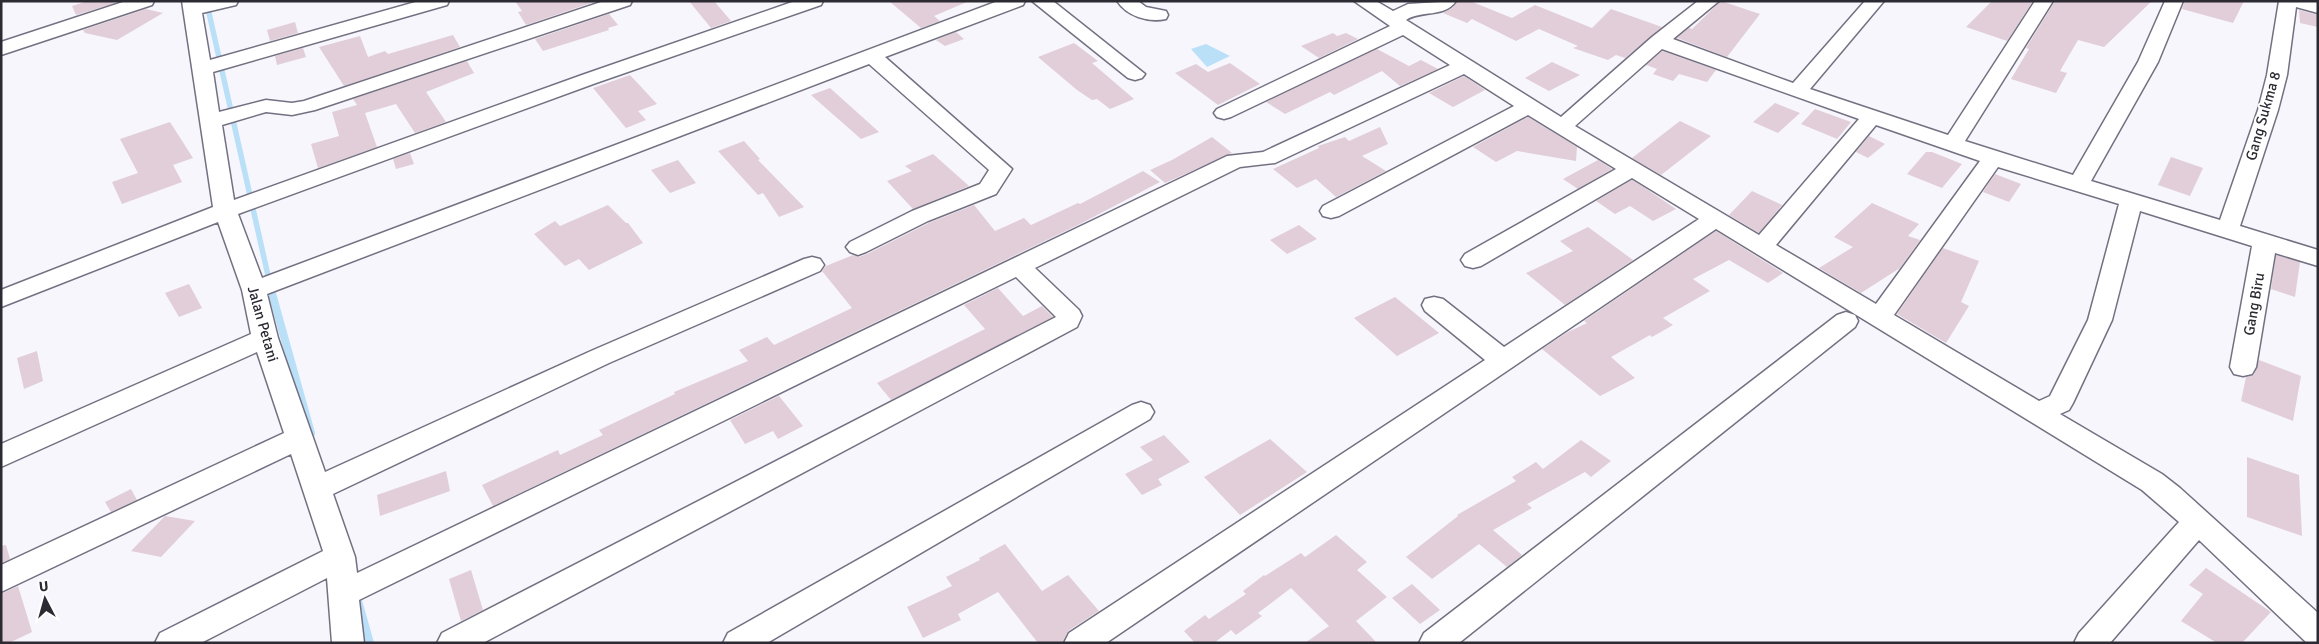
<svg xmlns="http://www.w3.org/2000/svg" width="2319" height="644" viewBox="0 0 2319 644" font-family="Signika,sans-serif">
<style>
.water{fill:#bae0f8}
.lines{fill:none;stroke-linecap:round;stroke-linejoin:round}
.stream-far1{stroke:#bae0f8;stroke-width:5.5}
.stream{stroke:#bae0f8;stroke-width:8}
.building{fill:#e1ced9}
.street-casing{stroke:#737081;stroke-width:3}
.street{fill:#fff;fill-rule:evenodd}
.labels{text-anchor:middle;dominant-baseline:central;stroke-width:4;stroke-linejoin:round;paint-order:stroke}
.street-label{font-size:15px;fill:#2c2b33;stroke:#fff}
</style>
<rect width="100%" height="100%" fill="#f7f6fd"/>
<polygon class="water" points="1206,44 1230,56 1207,67 1191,49"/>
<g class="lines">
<polyline class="stream-far1" points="207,4 269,280"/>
<g class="stream">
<polyline points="268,279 311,433"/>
<polyline points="357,597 370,643"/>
</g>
</g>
<g class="building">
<polygon points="88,1 110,1 115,3 76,15 72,6"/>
<polygon points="515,1 597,1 526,25 518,12 522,11"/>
<polygon points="689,1 714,1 731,21 711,28"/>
<polygon points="889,1 967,1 967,2 934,16 940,21 921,28"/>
<polygon points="1458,1 1470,1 1512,18 1535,5 1592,28 1611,9 1662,27 1625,58 1616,55 1608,60 1573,48 1578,46 1539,29 1516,41 1472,19 1467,23 1443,13 1452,8"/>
<polygon points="1721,1 1760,14 1727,57 1677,38 1689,28 1692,29"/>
<polygon points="1992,1 2033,1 2007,41 1966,27"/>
<polygon points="2055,1 2152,1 2104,47 2078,40 2060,71 2067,73 2056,93 2011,79 2029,49 2026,48"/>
<polygon points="2185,1 2244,1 2233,23 2182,9"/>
<polygon points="146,9 163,13 117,40 85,33 83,30"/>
<polygon points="2299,10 2318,15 2318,27 2300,23"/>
<polygon points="609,14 618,25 608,28 609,30 543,51 535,39"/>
<polygon points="295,22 298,33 270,41 267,30"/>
<polygon points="956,32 964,39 945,46 936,40"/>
<polygon points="1333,33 1337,36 1346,33 1358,39 1319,58 1301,46"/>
<polygon points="453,35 460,47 344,86 319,47 360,36 368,57 385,51 388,54"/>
<polygon points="1074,43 1098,61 1092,63 1134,99 1110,109 1097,99 1092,100 1077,90 1038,57"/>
<polygon points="303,48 306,57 277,65 275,56"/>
<polygon points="1377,49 1409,66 1421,60 1438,69 1400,86 1382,71 1334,95 1330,92 1285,114 1266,102"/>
<polygon points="1662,51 1716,70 1707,82 1679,74 1673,81 1653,74 1657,69 1646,65"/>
<polygon points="467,61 474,73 426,92 446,122 415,133 396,104 365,113 377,147 318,168 311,144 339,136 332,112 357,105 353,99"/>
<polygon points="1552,62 1580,75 1549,91 1525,78"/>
<polygon points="1230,63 1260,84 1218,105 1175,73 1196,64 1208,72"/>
<polygon points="630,75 657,104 638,111 646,120 626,128 593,88"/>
<polygon points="1464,76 1485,90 1453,107 1429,93"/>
<polygon points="830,88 879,132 861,139 811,95"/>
<polygon points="1775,103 1800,113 1778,133 1753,122"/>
<polygon points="1815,109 1851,122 1837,139 1801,124"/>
<polygon points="1528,117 1577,147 1576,161 1517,151 1496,162 1473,147"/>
<polygon points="1680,121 1711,136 1661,175 1632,158"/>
<polygon points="170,122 193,158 173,165 182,182 122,204 112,182 138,173 120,139"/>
<polygon points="1380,127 1388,144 1362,156 1386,171 1336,197 1316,179 1297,188 1273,169 1319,148 1318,146 1345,137 1349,141"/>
<polygon points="1869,136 1885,144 1868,158 1856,152"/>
<polygon points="1212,137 1232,153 1165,183 1150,170 1172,160"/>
<polygon points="744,141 760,159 758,160 804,207 779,217 763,193 758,195 718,151"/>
<polygon points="1926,152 1932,152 1962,164 1942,188 1907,174"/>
<polygon points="410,153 414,164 396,169 393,159"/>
<polygon points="933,154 969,186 913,209 887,181 912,171 905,166"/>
<polygon points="2171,157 2203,168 2190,196 2158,185"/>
<polygon points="678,160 696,183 670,193 651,170"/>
<polygon points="1598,160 1612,169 1578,189 1563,179"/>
<polygon points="1143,171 1160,182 1080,224 493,506 482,485 558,450 560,455 603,435 599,430 675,394 674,392 748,361 739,350 767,337 774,345 852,308 822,271 826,266 853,255 859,257 867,254 929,223 974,205 995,231 1024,218 1031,225 1078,203 1080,204"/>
<polygon points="1995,174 2021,184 2009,202 1983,192"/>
<polygon points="1632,180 1645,188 1676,209 1653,221 1630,206 1615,214 1596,201"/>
<polygon points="1752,191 1782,205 1759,233 1729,215"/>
<polygon points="1872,203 1919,224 1908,236 1920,240 1900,268 1861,293 1819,268 1853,247 1834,237"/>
<polygon points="608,205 626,223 628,223 643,243 589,270 579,259 565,266 534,234 555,221 560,226"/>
<polygon points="1299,225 1317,239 1287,254 1270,240"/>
<polygon points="1588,227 1633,260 1565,305 1526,273 1573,251 1560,241"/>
<polygon points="1716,231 1783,273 1768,283 1729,260 1693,279 1710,291 1663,318 1673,325 1652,337 1650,335 1611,357 1635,378 1600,396 1542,349 1568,332 1587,323 1584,321"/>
<polygon points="1943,248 1979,261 1961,302 1969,306 1946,343 1897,314"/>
<polygon points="2276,255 2300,262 2295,297 2271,289"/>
<polygon points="189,284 202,308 179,317 165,293"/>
<polygon points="998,288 1023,316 1042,306 1053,317 891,400 877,383 985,329 964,305"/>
<polygon points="1395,297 1439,333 1397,356 1354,318"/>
<polygon points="37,351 43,381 24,389 17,358"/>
<polygon points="2259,360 2301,376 2293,421 2241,401 2246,377 2254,375"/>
<polygon points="779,396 803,426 778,439 773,431 745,444 730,420"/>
<polygon points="1164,435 1190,462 1158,479 1162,485 1142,495 1125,474 1153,460 1140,447"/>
<polygon points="1270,439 1307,472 1240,515 1204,477"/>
<polygon points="1581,440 1611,461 1591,477 1585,472 1527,504 1532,508 1493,530 1522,555 1507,567 1479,544 1432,579 1406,557 1458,516 1457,515 1516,481 1512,477 1536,462 1543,469"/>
<polygon points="2247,457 2299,475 2302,536 2247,517"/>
<polygon points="446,471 450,491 380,516 377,495"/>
<polygon points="131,489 137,500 111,512 105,502"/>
<polygon points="165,516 195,521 161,557 131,551"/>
<polygon points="1336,535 1367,562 1357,570 1387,597 1356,621 1377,643 1305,643 1329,626 1291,588 1258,613 1262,616 1236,635 1231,630 1214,643 1195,643 1184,631 1205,615 1209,619 1246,594 1243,591 1264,575 1265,576 1301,553 1305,557"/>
<polygon points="1005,544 1042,591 1068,575 1099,611 1068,631 1062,643 1038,643 998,592 958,614 961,620 923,638 907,607 952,586 946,577 980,560 979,558"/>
<polygon points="6,545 10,559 1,563 1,546"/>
<polygon points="2206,568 2271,612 2242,643 2217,643 2181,621 2203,594 2189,585"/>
<polygon points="471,570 483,610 461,621 449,579"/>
<polygon points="1412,584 1440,610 1420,624 1392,598"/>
<polygon points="18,586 32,632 9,643 1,643 1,594"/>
</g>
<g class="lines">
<defs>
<g id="street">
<polygon points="126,1 154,1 152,5 1,55 1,42"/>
<path d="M182,1H238L236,5L202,13L210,60L419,1H449L447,5L213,72L219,112L266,100L292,103L304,101L604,1H632L630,5L315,110L292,115L266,112L222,125L234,200L582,75L795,1H823L821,5L596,83L238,214L262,278L998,1H1025L1023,5L885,57L1012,169L996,194L928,221L866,252L858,255L850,252L846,247L850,242L912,211L980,184L989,170L869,64L267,294L278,338L325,472L591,351L804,259L812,257L820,259L824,265L820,271L609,363L333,494L355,557L357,573L1227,156L1263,152L1450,65L1403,35L1231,117L1224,119L1217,117L1214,113L1217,109L1390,26L1354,1H1376L1393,11L1408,4L1456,1C1445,18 1420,10 1406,20L1561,117L1652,37L1698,1H1719L1673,39L1793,83L1865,1H1884L1810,89L1948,135L2035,1H2053L1965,141L2073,175L2138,62L2165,1H2183L2158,62L2091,181L2220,220L2258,110L2267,75L2279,1H2318V13L2296,7L2287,75L2278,110L2240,226L2318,250V266L2275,253L2256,367L2252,374L2243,376L2234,374L2230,367L2252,246L2140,211L2112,320L2073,403L2069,410L2060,414L2162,474L2180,488L2318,613V643H2307L2199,540L2110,643H2074L2079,633L2179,522L2142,490L1716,229L1106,643H1064L1069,633L1485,360L1425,311L1422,305L1425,299L1434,297L1443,299L1504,347L1699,219L1632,178L1481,266L1473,268L1465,266L1461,260L1465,254L1616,169L1528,115L1339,216L1331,218L1323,216L1320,211L1323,206L1514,106L1464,74L1275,163L1240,167L1035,268L1079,310L1082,316L1077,327L483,643H437L442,633L1056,317L1016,277L359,600L364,643H332L327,578L201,643H155L160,633L323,551L291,454L1,592V565L284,433L257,352L1,467V444L251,334L242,290L218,222L1,307V290L213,207ZM1662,49L1859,119L1759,235L1575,126ZM1876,125L1980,161L1876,304L1776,245ZM1998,167L2119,204L2088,320L2050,396L2039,401L1894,315Z"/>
<polygon points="1032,1 1053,1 1145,74 1142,78 1135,80 1128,78"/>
<path d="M1117,1H1138L1146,7L1166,11L1168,15L1166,19C1148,23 1127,16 1117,1Z"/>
<polygon points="1846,312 1855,315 1858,321 1855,327 1459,643 1419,643 1424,633 1837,315"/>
<polygon points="1141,402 1150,405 1154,412 1150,419 767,643 723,643 728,633 1132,405"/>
</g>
</defs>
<use href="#street" class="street-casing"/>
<use href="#street" class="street"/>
</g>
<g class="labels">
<g class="street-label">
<text transform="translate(2263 116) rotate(-74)">Gang Sukma 8</text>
<text transform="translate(2254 304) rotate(-80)">Gang Biru</text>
<text transform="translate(263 324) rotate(74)">Jalan Petani</text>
</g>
</g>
<rect width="2319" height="644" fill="none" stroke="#2c2b33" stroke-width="5"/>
<g transform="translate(45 599) rotate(354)" stroke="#ffffff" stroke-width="4" paint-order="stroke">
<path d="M0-4L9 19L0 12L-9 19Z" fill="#2c2b33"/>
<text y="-8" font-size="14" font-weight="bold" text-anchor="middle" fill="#2c2b33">U</text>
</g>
</svg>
